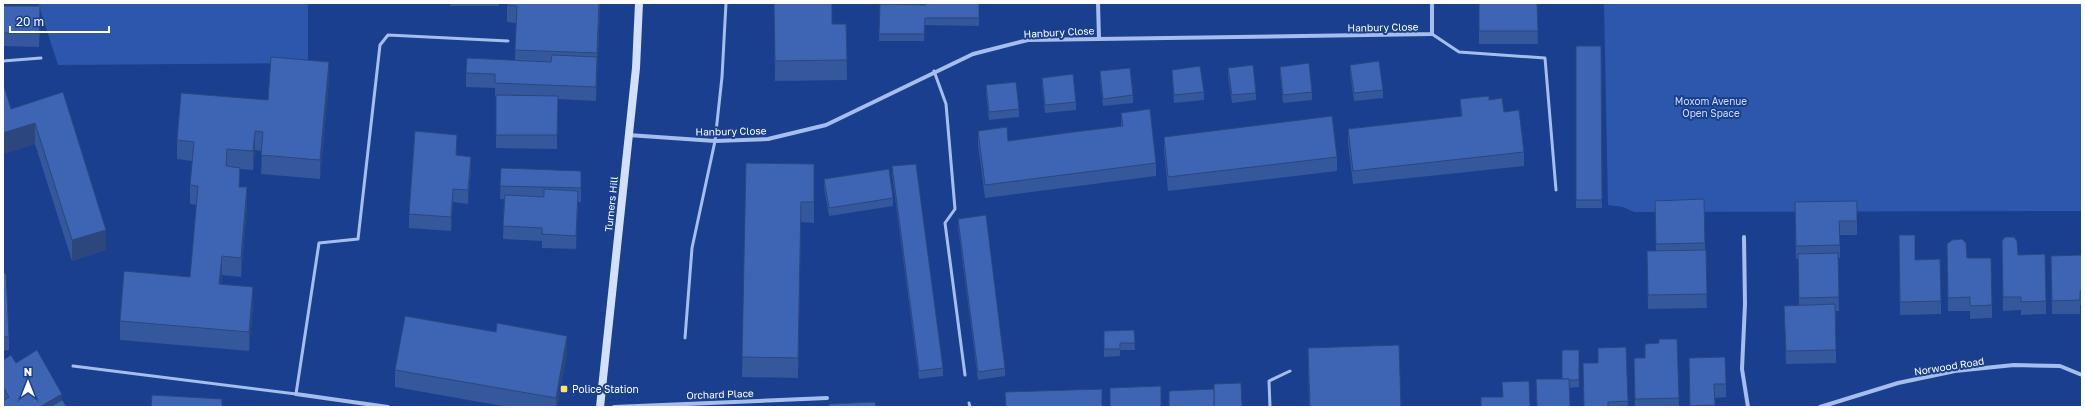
<svg xmlns="http://www.w3.org/2000/svg" width="2085" height="410" viewBox="0 0 2085 410" font-family="'Golos Text',sans-serif">
<style>
.green{fill:#2c57ac}
.lines{fill:none;stroke-linecap:round;stroke-linejoin:round}
.lane{stroke:#a6beee;stroke-width:3}
.street{stroke:#a6beee;stroke-width:4}
.secondary{stroke:#d3e0fa;stroke-width:8}
.wall{fill:#35579b}
.shaded-wall{fill:#2b477e}
.building{fill:#3e65b4;stroke:#2b477e}
.poi-dot{fill:#ffe463;stroke:#1a3f8e;stroke-width:1.5}
.labels{text-anchor:middle;dominant-baseline:central;stroke-width:4;stroke-linejoin:round;paint-order:stroke}
.street-label{font-size:10px;fill:#fff;stroke:#1a3f8e}
.park-label{font-size:10px;fill:#ccdcfa;stroke:#1a3f8e}
.poi-label{font-size:10px;fill:#fff;stroke:#1a3f8e;text-anchor:start}
</style>
<rect width="100%" height="100%" fill="#1a3f8e"/>
<g class="green">
<polygon points="38,3 308,3 308,63 58,65"/>
<polygon points="1604,3 2082,3 2082,211 1634,212 1623,207 1608,205"/>
</g>
<g class="lines">
<g class="lane">
<polyline points="1432,34 1459,52 1545,58 1556,190"/>
<polyline points="3,61 41,58"/>
<polyline points="934,71 946,104 955,209 945,223 965,375"/>
<polyline points="685,338 692,248 715,141 722,77 726,3"/>
<polyline points="73,366 296,394 319,243 358,239 380,45 388,35 508,41"/>
<polyline points="969,403 970,407"/>
<polyline points="1270,407 1269,381 1290,371"/>
</g>
<g class="street">
<polyline points="1098,3 1099,38"/>
<polyline points="628,135 715,141 768,139 826,125 973,54 1028,40 1432,34 1432,3"/>
<polyline points="1744,237 1745,304 1742,369 1748,407"/>
<polyline points="296,394 388,407"/>
<polyline points="614,407 827,398"/>
<polyline points="1820,407 1898,383 1955,371 2014,365 2060,366 2082,375"/>
</g>
<polyline class="secondary" points="600,407 636,68 639,3"/>
</g>
<g class="wall">
<rect x="450" y="3" width="49" height="3"/>
<polygon points="507,3 600,3 596,101 558,99 557,149 496,148 496,96 495,96 495,88 466,87 466,73 515,60 516,23 507,22"/>
<polygon points="774,3 832,24 846,24 847,80 775,81"/>
<polygon points="979,3 979,26 925,25 924,41 879,41 880,4 926,5"/>
<polygon points="1479,3 1537,3 1538,44 1479,44"/>
<polygon points="3,6 40,20 39,47 3,46"/>
<polygon points="1576,46 1601,46 1602,208 1576,208"/>
<polygon points="1350,65 1383,90 1383,98 1354,101 1350,73"/>
<polygon points="1280,67 1312,92 1312,100 1283,103 1280,74"/>
<polygon points="1228,68 1256,93 1256,100 1232,103 1228,76"/>
<polygon points="1172,70 1204,92 1204,100 1174,103 1172,77"/>
<polygon points="1100,71 1133,95 1133,103 1103,106 1100,79"/>
<polygon points="1042,78 1076,102 1076,110 1045,113 1042,85"/>
<polygon points="329,81 320,179 261,174 262,151 255,150 253,170 240,169 240,187 247,206 241,277 222,275 221,284 253,306 249,351 120,340 120,321 190,277 197,205 190,204 190,185 192,161 177,159 177,140 268,100"/>
<polygon points="3,83 11,109 63,92 106,250 72,261 35,144 3,154"/>
<polygon points="986,85 1019,109 1019,117 989,120 986,93"/>
<polygon points="1460,99 1489,100 1504,112 1524,152 1524,166 1353,184 1348,143 1348,129 1461,117"/>
<polygon points="1121,113 1156,163 1156,176 985,198 978,144 978,131 1008,141 1121,126"/>
<polygon points="1164,137 1337,157 1337,171 1168,191 1164,150"/>
<polygon points="457,148 457,156 471,170 468,204 453,202 451,231 409,228 409,214"/>
<polygon points="746,163 814,185 814,223 801,222 798,378 742,377"/>
<polygon points="892,166 943,368 943,376 919,379 892,174"/>
<polygon points="501,168 581,171 581,202 578,202 576,249 542,248 542,241 503,239 504,199 500,199"/>
<polygon points="824,179 893,198 893,206 829,216 824,187"/>
<polygon points="1655,201 1705,243 1707,308 1648,309 1647,251 1656,251"/>
<polygon points="1857,201 1857,235 1840,235 1840,258 1838,258 1839,311 1836,311 1836,363 1786,364 1784,306 1799,306 1798,259 1796,259 1795,202"/>
<polygon points="958,219 1005,368 1005,376 978,380 958,227"/>
<polygon points="2002,241 2018,255 2046,301 2046,314 2021,315 2021,310 2003,311"/>
<polygon points="1947,244 1967,258 1992,305 1992,318 1970,319 1970,311 1948,311"/>
<polygon points="1899,249 1915,260 1941,301 1941,314 1900,315"/>
<polygon points="2082,255 2082,305 2080,305 2080,314 2052,314 2051,256"/>
<polygon points="3,272 9,337 9,350 3,351"/>
<polygon points="1134,330 1135,350 1120,350 1120,356 1104,357 1104,338"/>
<polygon points="1677,339 1679,407 1635,407 1634,358 1645,358 1645,344 1659,343"/>
<polygon points="1626,347 1628,407 1584,407 1583,363 1598,363"/>
<polygon points="1308,348 1401,407 1309,407"/>
<polygon points="37,350 3,407 3,360 16,363"/>
<polygon points="1579,350 1579,387 1569,388 1570,407 1537,407 1536,379 1562,379"/>
<polygon points="567,353 557,407 508,407 395,387 395,370"/>
<polygon points="1689,358 1726,384 1726,397 1715,398 1715,407 1690,407"/>
</g>
<g class="shaded-wall">
<polygon points="599,3 600,12 596,101 596,87"/>
<polygon points="329,62 329,81 320,179 320,160"/>
<polygon points="35,123 35,144 3,154 3,133"/>
<polygon points="255,131 255,150 253,170 253,151"/>
<polygon points="457,135 457,148 456,169 456,155"/>
<polygon points="227,149 227,168 226,166"/>
<polygon points="471,157 471,170 468,204 468,190"/>
<polygon points="240,168 240,187 239,206 239,187"/>
<polygon points="247,187 247,206 241,277 241,258"/>
<polygon points="453,189 453,202 451,231 451,217"/>
<polygon points="578,191 578,204 576,249 576,236"/>
<polygon points="801,202 801,222 798,378 798,358"/>
<polygon points="106,230 106,250 72,261 72,240"/>
<polygon points="222,256 222,275 219,303 219,284"/>
<polygon points="253,287 253,306 249,351 249,332"/>
<polygon points="567,336 567,353 557,407 556,407 556,398"/>
<polygon points="62,394 62,407 40,407"/>
</g>
<g class="building">
<polygon points="507,3 599,3 597,53 515,50 517,6 507,5"/>
<polygon points="774,3 832,3 832,24 846,24 847,60 775,61"/>
<polygon points="926,3 979,3 979,18 925,18 924,34 879,34 880,4 926,5"/>
<polygon points="1479,3 1537,3 1538,31 1479,31"/>
<polygon points="3,6 40,6 39,33 3,33"/>
<polygon points="1576,46 1601,46 1602,200 1576,200"/>
<polygon points="552,55 597,57 596,87 495,83 495,74 466,73 467,58 551,62"/>
<polygon points="271,57 329,62 320,160 261,155 263,132 255,131 253,151 227,149 226,166 240,168 239,187 247,187 241,258 222,256 219,284 253,287 249,332 120,321 124,271 190,277 198,186 190,185 194,142 177,140 181,93 268,100"/>
<polygon points="1379,61 1383,90 1354,93 1350,65"/>
<polygon points="1309,63 1312,92 1283,95 1280,67"/>
<polygon points="1253,65 1256,93 1232,95 1228,68"/>
<polygon points="1200,66 1204,92 1174,95 1172,70"/>
<polygon points="1130,68 1133,95 1103,99 1100,71"/>
<polygon points="1073,74 1076,102 1045,105 1042,78"/>
<polygon points="1016,82 1019,109 989,112 986,85"/>
<polygon points="3,83 11,109 63,92 106,230 72,240 35,123 3,133"/>
<polygon points="496,95 558,96 557,135 496,135"/>
<polygon points="1489,96 1489,100 1502,98 1504,112 1519,110 1524,152 1353,171 1348,129 1462,116 1460,99"/>
<polygon points="1150,109 1156,163 985,185 978,131 1007,127 1008,141 1066,133 1123,126 1121,113"/>
<polygon points="1332,116 1337,157 1168,177 1164,137"/>
<polygon points="415,131 457,135 456,155 471,157 468,190 453,189 451,217 409,214"/>
<polygon points="746,163 814,164 814,202 801,202 798,358 742,357"/>
<polygon points="916,164 943,368 919,371 892,166"/>
<polygon points="501,168 581,171 581,188 500,186"/>
<polygon points="889,169 893,198 829,208 824,179"/>
<polygon points="544,189 578,191 576,236 542,234 542,228 503,226 505,195 544,197"/>
<polygon points="1704,199 1705,243 1656,244 1655,201"/>
<polygon points="1857,201 1857,221 1839,221 1840,245 1796,246 1795,202"/>
<polygon points="986,215 1005,368 978,372 958,219"/>
<polygon points="1899,235 1915,235 1915,260 1940,259 1941,301 1900,302"/>
<polygon points="2005,237 2014,237 2017,241 2018,255 2045,254 2046,301 2021,302 2021,297 2003,297 2002,241"/>
<polygon points="1962,239 1966,243 1967,258 1991,258 1992,305 1970,306 1970,297 1948,298 1947,244 1952,240"/>
<polygon points="1706,250 1707,294 1648,295 1647,251"/>
<polygon points="1838,253 1839,297 1799,298 1798,254"/>
<polygon points="2082,255 2082,291 2080,291 2080,300 2052,301 2051,256"/>
<polygon points="3,272 6,274 9,337 3,337"/>
<polygon points="1835,304 1836,350 1786,351 1784,306"/>
<polygon points="405,316 496,332 497,323 567,336 556,398 395,370"/>
<polygon points="1134,330 1135,343 1120,343 1120,349 1104,349 1104,331"/>
<polygon points="1659,339 1677,339 1679,398 1635,399 1634,358 1645,358 1645,344 1659,343"/>
<polygon points="1399,345 1401,407 1310,407 1308,348"/>
<polygon points="1626,347 1628,401 1608,402 1608,407 1584,407 1583,363 1598,363 1598,348"/>
<polygon points="37,350 62,394 40,407 3,407 3,401 9,397 3,387 3,360 11,355 16,363"/>
<polygon points="1562,350 1579,350 1579,380 1569,380 1569,379 1562,379"/>
<polygon points="1725,357 1726,384 1714,384 1715,405 1690,406 1689,358"/>
<polygon points="1536,379 1569,379 1570,407 1537,407"/>
<polygon points="1529,381 1530,407 1481,407 1481,397 1503,397 1502,382"/>
<polygon points="1241,383 1242,407 1214,407 1214,384"/>
<polygon points="1161,386 1161,407 1110,407 1110,388"/>
<polygon points="1102,389 1102,407 1006,407 1005,392"/>
<polygon points="1214,389 1214,407 1169,407 1169,391"/>
<polygon points="152,395 222,399 222,407 151,407"/>
<polygon points="62,400 67,407 50,407"/>
<polygon points="875,402 876,407 829,407 829,404"/>
</g>
<rect class="poi-dot" x="560" y="385" width="8" height="8" rx="2"/>
<g class="labels">
<g class="street-label">
<text transform="translate(1383 27) rotate(-1)">Hanbury Close</text>
<text transform="translate(1059 32) rotate(-3)">Hanbury Close</text>
<text transform="translate(731 131) rotate(-1)">Hanbury Close</text>
<text transform="translate(611 204) rotate(-84)">Turners Hill</text>
<text transform="translate(1949 366) rotate(-9)">Norwood Road</text>
<text transform="translate(720 394) rotate(-2)">Orchard Place</text>
</g>
<g class="park-label">
<text x="1711" y="101">Moxom Avenue<tspan x="1711" dy="12">Open Space</tspan></text>
</g>
<g class="poi-label">
<text x="572" y="389">Police Station</text>
</g>
</g>
<rect width="2085" height="410" fill="none" stroke="#ffffff" stroke-width="8"/>
<g transform="translate(28 382)" stroke="#1a3f8e" stroke-width="3" paint-order="stroke">
<path d="M0-3L7 15L0 10L-7 15Z" fill="#ffffff"/>
<text y="-6" font-size="11" font-weight="bold" text-anchor="middle" fill="#ffffff">N</text>
</g>
<path d="M10 26v6h99v-6" fill="none" stroke="#ffffff" stroke-width="2"/>
<text x="16" y="26" font-size="12" fill="#ffffff" stroke="#1a3f8e" stroke-width="3" paint-order="stroke">20 m</text>
</svg>
